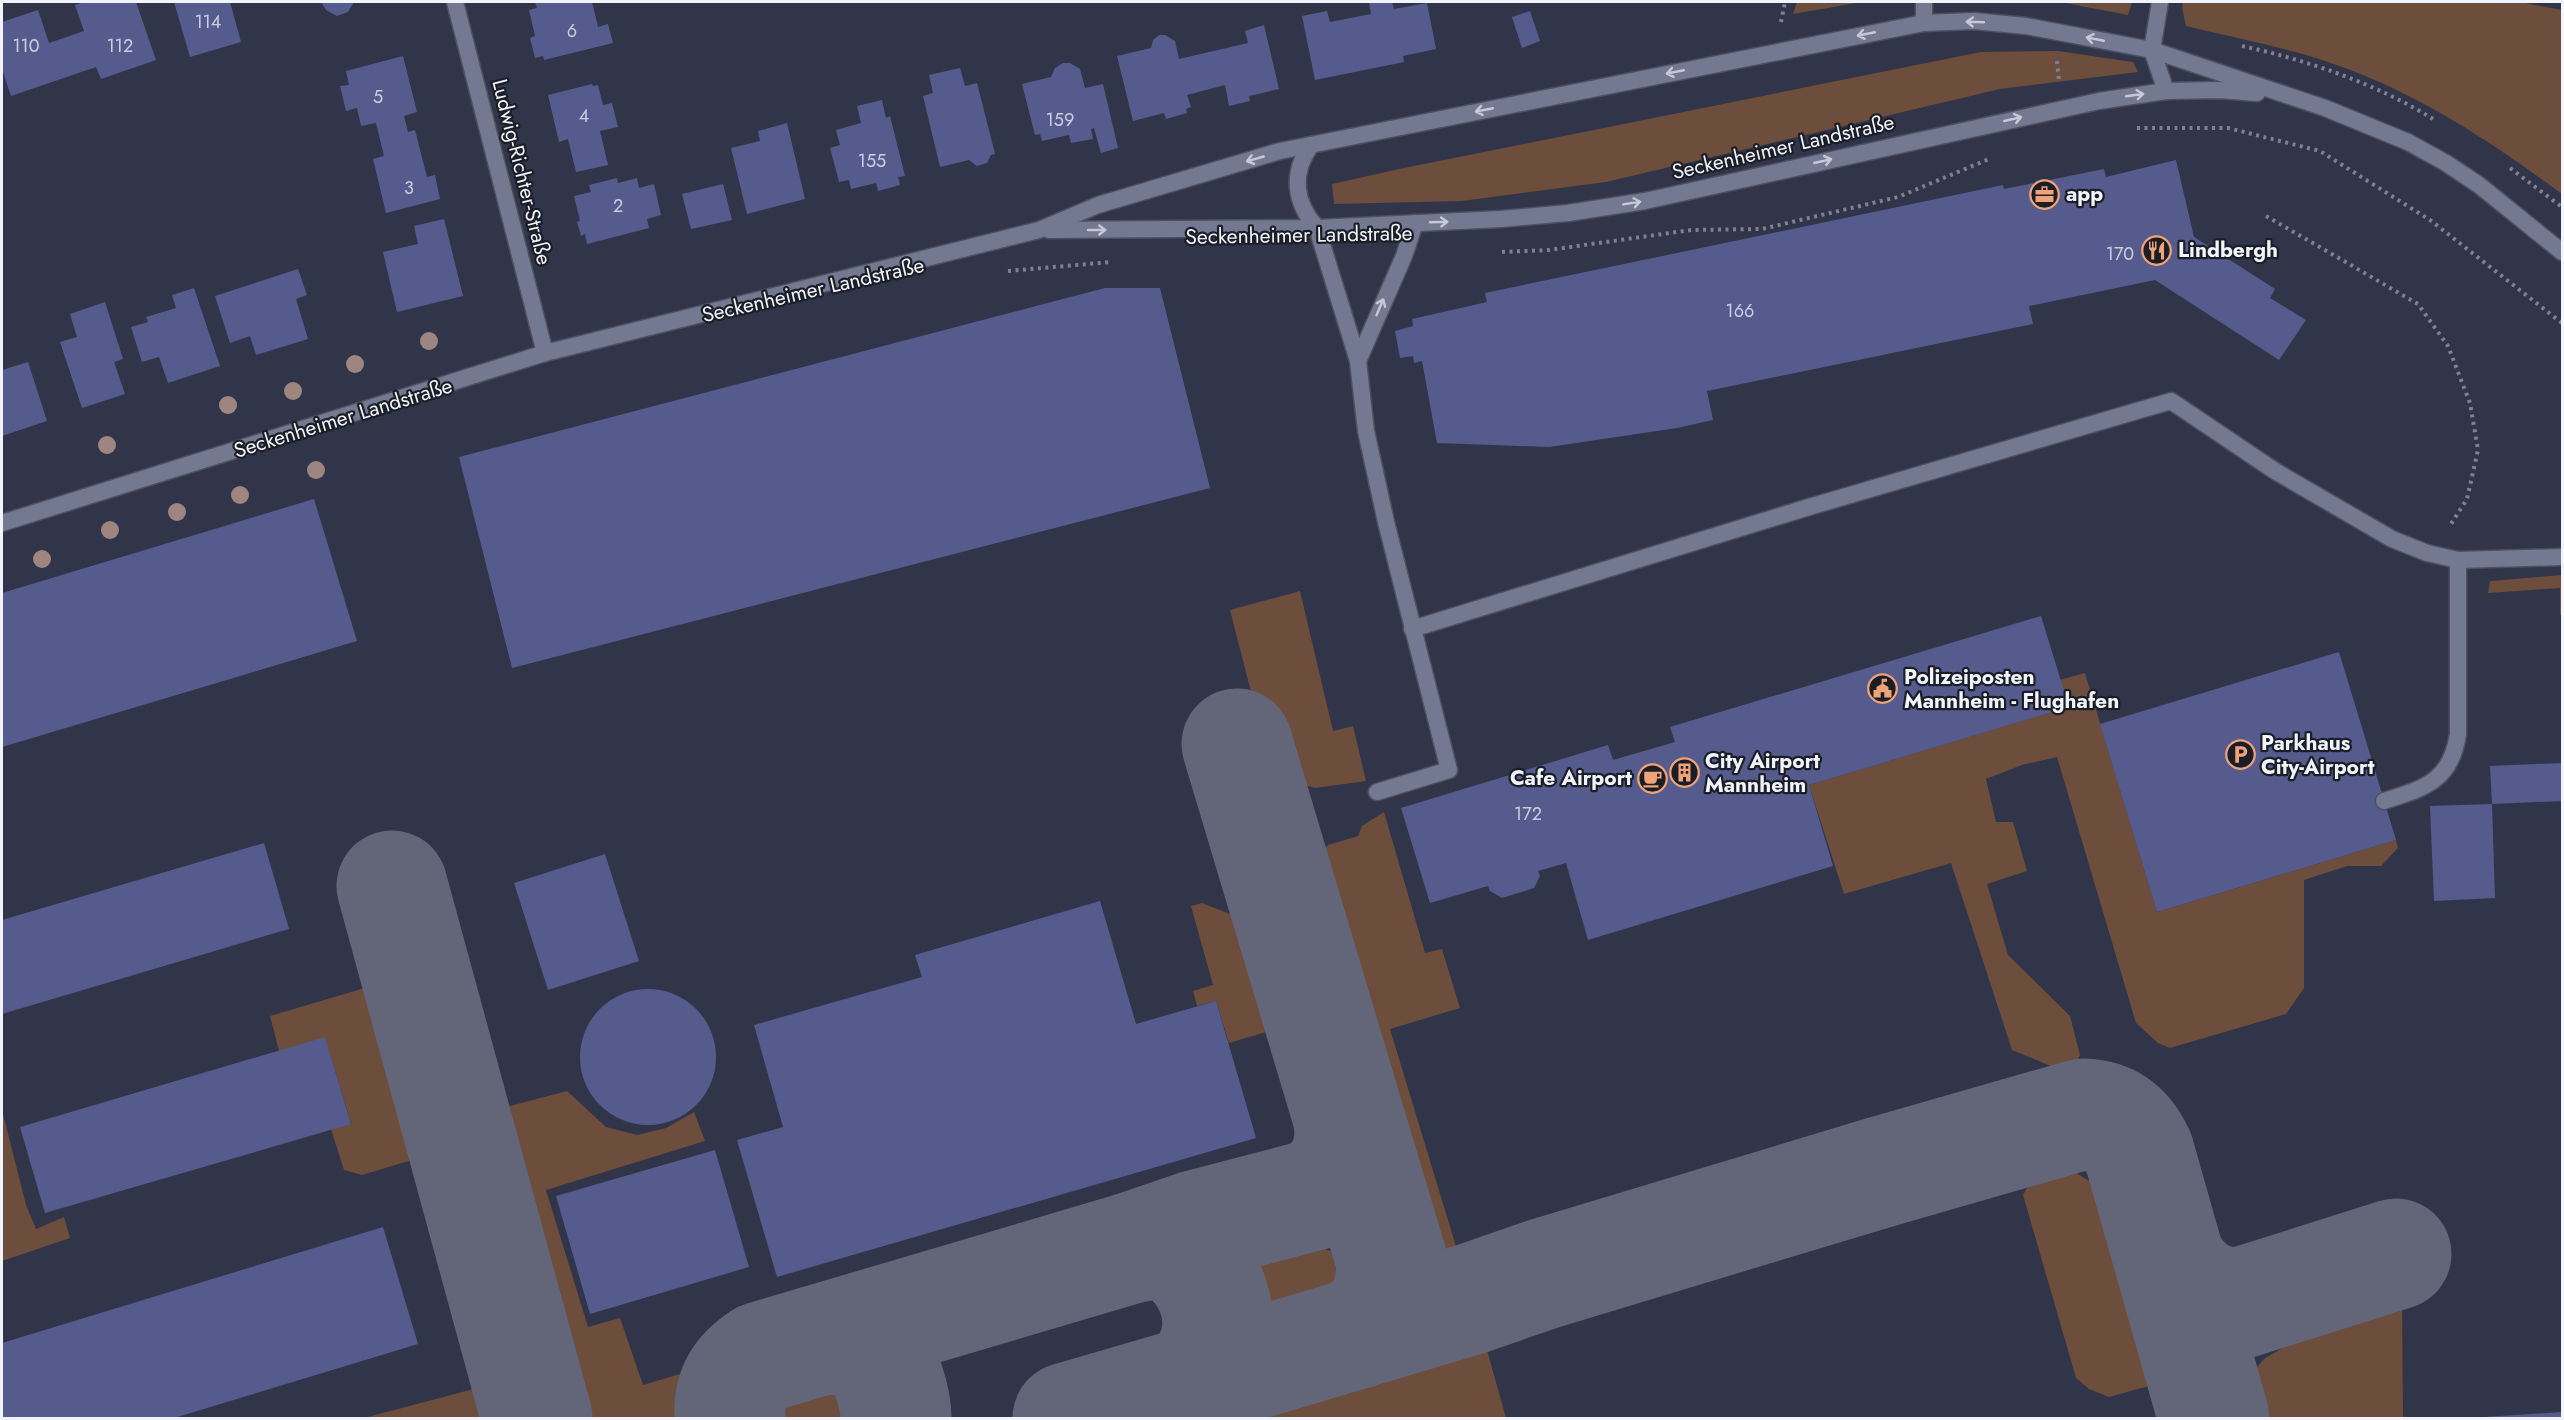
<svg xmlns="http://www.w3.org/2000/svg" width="2564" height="1420" viewBox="0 0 2564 1420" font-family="Jost,sans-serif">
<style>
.green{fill:#6d4d3b}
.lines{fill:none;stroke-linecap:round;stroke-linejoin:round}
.taxiway{stroke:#636678;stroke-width:111}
.building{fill:#555c8d}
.service-casing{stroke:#4d5061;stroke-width:19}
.minor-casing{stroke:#4d5061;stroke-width:19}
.secondary-casing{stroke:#4d5061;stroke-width:19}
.path{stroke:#7e8191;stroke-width:4;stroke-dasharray:3 4.5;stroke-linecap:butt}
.service{stroke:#747992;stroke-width:16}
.minor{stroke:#747992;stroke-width:16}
.secondary{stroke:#747992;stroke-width:16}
.tree{fill:#9e8580}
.oneway{stroke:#c6c9d8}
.labels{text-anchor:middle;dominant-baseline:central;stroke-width:4.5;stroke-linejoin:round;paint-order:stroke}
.number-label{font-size:18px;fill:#cbcee1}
.street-label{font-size:21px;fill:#f2f4fd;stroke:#1b1d27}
.poi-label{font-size:21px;font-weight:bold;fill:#f2f4fd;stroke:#1b1d27;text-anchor:start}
</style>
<rect width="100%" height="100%" fill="#31354a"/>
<g class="green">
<polygon points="1797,2 1862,2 1793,14"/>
<polygon points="2060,2 2132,2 2128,15"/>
<path d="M2183,2H2520L2562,10V194C2498,147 2433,103 2358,73C2303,50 2243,40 2186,26L2182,8Z"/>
<polygon points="2058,51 2133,62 2138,72 2000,89 1606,182 1462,201 1334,204 1332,184 1404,168 1981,52"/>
<polygon points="2562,575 2562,615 2560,615 2560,588 2488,593 2490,581"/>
<polygon points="1300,591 1333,731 1353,726 1366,781 1315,788 1289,780 1269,762 1230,610"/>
<polygon points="2085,673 2157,912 2396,840 2398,848 2381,866 2347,866 2304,880 2304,988 2286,1014 2170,1048 2158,1043 2136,1023 2057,757 2022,765 1986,779 1996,822 2013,822 2027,871 1987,884 2008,955 2070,1016 2080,1055 2070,1074 2012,1050 1951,863 1844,894 1809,785 2068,707 2060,680"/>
<polygon points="1384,812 1425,953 1442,949 1460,1008 1390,1029 1458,1253 1435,1247 1413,1222 1311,861 1328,845 1358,836 1362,826"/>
<polygon points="1202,903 1230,914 1260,936 1286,1026 1229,1043 1216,1001 1197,1006 1193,991 1213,985 1191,906"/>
<polygon points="375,985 387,992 430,1145 422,1157 362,1175 344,1170 331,1129 351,1123 325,1038 279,1051 270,1016"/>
<polygon points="567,1091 606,1127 637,1135 666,1128 694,1112 705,1141 546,1190 588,1327 620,1318 643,1385 680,1374 691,1418 559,1418 512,1270 495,1124 502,1108"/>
<polygon points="2,1110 26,1205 36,1229 64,1217 70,1238 2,1261"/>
<polygon points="2052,1161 2063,1165 2120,1200 2168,1369 2156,1384 2109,1397 2089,1389 2076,1378 2023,1195 2037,1170"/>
<path d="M1311,1245L1331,1251C1340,1283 1350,1303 1310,1316C1301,1320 1290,1326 1280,1326C1239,1329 1224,1276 1261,1259Z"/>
<polygon points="2402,1299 2403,1418 2247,1418 2239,1387 2264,1359 2284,1347"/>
<polygon points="1453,1323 1483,1336 1506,1418 1130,1418 1422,1326"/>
<path d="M841,1386C860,1390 869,1399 872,1418H765C765,1409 772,1404 778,1399Z"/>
<polygon points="481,1387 508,1400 513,1418 364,1418"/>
</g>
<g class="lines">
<g class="taxiway">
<path d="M1237,744L1392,1262C1391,1296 1384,1315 1355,1334"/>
<polyline points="392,886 537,1418"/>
<path d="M1134,1247L1195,1226L1313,1195C1341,1179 1353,1154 1349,1121"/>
<path d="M2170,1262C2188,1290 2208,1303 2241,1303L2396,1254"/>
<path d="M816,1341C854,1335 876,1343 889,1382C893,1394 896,1405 896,1418"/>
<path d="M730,1418C728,1390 739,1372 762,1357L1134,1247C1143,1246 1153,1244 1162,1245C1176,1247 1188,1257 1197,1267C1226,1303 1226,1354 1188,1383"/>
<path d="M1068,1418L1291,1353L1471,1299L1543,1274L1881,1172L2083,1114C2111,1115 2127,1128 2139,1153L2214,1418"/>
</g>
</g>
<g class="building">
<polygon points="84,2 136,2 156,60 101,79 96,67 11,96 2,69 2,22 38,10 49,43 84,31 75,5"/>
<polygon points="174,2 230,2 241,42 190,57"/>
<polygon points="321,2 354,2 348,12 337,16 326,10"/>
<polygon points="535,2 592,2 598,27 608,24 613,43 544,60 543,56 535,58 530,38 535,36 529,10 537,8"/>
<polygon points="1369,2 1392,2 1394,9 1427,3 1436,49 1403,56 1404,62 1315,80 1302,16 1327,11 1330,22 1371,14"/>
<polygon points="1530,11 1540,41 1522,48 1512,17"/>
<polygon points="1264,25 1279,89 1249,96 1250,101 1229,106 1225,85 1187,95 1191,107 1186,109 1187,113 1166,119 1164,113 1133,121 1117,56 1151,48 1153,40 1159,35 1165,35 1175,41 1179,59 1248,43 1245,31"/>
<polygon points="403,56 417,112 404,116 408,132 415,130 427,177 435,175 440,199 386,213 373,159 384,156 376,123 361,126 357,108 346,111 340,86 349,85 346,71"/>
<polygon points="1063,63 1070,63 1080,69 1085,88 1103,84 1118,148 1101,153 1094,128 1091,129 1093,139 1071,143 1069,135 1042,141 1040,134 1035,135 1022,84 1051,77 1055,68"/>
<polygon points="960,68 965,86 977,83 995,154 991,155 987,163 977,166 969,160 940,167 923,96 933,93 929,75"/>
<polygon points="592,84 593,86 598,85 603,105 612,103 618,127 600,131 608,165 576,172 568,139 559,142 548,95"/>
<polygon points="882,100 886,118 890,116 905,176 898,177 900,185 878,191 876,183 851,189 849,180 839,182 830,148 840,145 836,130 861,123 857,106"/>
<polygon points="787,123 805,199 747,214 731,148 760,141 758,131"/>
<polygon points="2176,160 2194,237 2275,289 2270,298 2306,320 2279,360 2155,280 2029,306 2033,324 1707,391 1713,420 1677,428 1549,447 1437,443 1422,361 1414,363 1413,356 1400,358 1395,331 1413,326 1412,319 1487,302 1485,293 2003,185 2004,189 2104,169 2106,177"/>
<polygon points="617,178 618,183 637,178 639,188 654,184 661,215 647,219 649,228 587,244 585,234 581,236 577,222 580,221 574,196 591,192 589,185"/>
<polygon points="723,184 732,220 691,229 682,194"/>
<polygon points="444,219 463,296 397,312 383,252 418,244 414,226"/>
<polygon points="298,269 307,295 296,299 308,339 256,355 250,336 230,343 215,296"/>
<polygon points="194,288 220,366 168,383 159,357 142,362 131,327 148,322 146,317 176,308 172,295"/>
<polygon points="1105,288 1160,288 1210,488 512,668 459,457"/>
<polygon points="105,302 123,359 114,362 125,394 82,408 60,342 77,337 70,314"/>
<polygon points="28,362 47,421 2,436 2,370"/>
<polygon points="314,499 357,641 2,747 2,593"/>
<polygon points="2041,616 2069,707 1809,785 1833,866 1588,940 1566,863 1538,871 1540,876 1534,888 1502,898 1490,891 1488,886 1430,903 1401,808 1608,745 1613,760 1675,742 1670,727"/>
<polygon points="2339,652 2396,840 2157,912 2100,724"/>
<polygon points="2562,763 2562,801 2492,804 2495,898 2434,901 2430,806 2492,804 2490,766"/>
<polygon points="264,843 289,929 2,1014 2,920"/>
<polygon points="605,854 639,961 548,990 514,883"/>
<polygon points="1100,901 1136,1024 1216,1001 1256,1138 777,1277 737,1140 783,1127 754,1025 922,977 915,955"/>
<circle cx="648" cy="1057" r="68"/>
<polygon points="325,1037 351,1124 45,1213 20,1127"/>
<polygon points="715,1150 749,1267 590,1314 556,1196"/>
<polygon points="383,1227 418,1344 174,1418 2,1418 2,1343"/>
<polygon points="2562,1412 2562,1418 2484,1418 2484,1417"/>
</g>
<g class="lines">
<defs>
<g id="service">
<polyline points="2152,50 2160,2"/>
<polyline points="1317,228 1358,361 1366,431 1386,522 1449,770 1377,792"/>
<polyline points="1358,361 1404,256 1415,223"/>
<polyline points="1412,629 1809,507 2171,401 2275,471 2392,539 2427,553 2458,560 2562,557"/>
<path d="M2384,801C2425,788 2451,781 2458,734V560"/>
</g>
<g id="minor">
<polyline points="455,2 545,353"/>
<polyline points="1924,2 1924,23"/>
</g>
<g id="secondary">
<polyline points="2152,50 2166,91"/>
<path d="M1311,145C1291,173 1294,202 1317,228"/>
<polyline points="1049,230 1317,228 1501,219 1568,213 1645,201 1727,183 2099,101 2166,91 2220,90 2257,93"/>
<polyline points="2,523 545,353 1039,230 1098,205 1280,151 1924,23 1974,21 2026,26 2152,50 2325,108 2408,142 2446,163 2479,185 2562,252"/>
</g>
</defs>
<use href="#service" class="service-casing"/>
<use href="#minor" class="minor-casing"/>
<use href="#secondary" class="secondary-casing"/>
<g class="path">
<polyline points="1781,22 1785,2"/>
<path d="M2242,46C2307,60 2377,84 2433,119"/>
<polyline points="2057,61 2059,81"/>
<polyline points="2137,128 2228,128 2320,151 2430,220 2562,323"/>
<polyline points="2510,168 2562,207"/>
<polyline points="2266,216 2418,304 2448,346 2470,403 2478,450 2467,499 2449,527"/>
<polyline points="1502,252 1549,250 1691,230 1762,229 1898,197 1989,159"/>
<polyline points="1008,271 1111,262"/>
</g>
<use href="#service" class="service"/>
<use href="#minor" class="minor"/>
<use href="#secondary" class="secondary"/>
</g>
<g class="tree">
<circle cx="429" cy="341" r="9"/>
<circle cx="355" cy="364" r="9"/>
<circle cx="293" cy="391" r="9"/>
<circle cx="228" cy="405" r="9"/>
<circle cx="107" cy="445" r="9"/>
<circle cx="316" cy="470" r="9"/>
<circle cx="240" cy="495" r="9"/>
<circle cx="177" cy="512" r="9"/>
<circle cx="110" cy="530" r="9"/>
<circle cx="42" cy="559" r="9"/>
</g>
<defs><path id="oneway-shaft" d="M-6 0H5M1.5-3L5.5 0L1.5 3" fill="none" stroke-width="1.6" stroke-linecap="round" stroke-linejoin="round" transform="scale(1.5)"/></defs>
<g class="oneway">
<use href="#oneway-shaft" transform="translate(1975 22) rotate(-178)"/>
<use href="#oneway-shaft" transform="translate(1866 34) rotate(169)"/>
<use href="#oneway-shaft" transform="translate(2095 39) rotate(-169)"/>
<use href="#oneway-shaft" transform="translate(1675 72) rotate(169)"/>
<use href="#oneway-shaft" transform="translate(2135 95) rotate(-8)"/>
<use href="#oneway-shaft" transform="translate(1484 110) rotate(169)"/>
<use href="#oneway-shaft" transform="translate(2013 119) rotate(-13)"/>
<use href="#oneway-shaft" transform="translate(1255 159) rotate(164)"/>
<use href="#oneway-shaft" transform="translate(1823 161) rotate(-13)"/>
<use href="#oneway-shaft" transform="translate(1632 203) rotate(-9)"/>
<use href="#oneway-shaft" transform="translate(1439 222) rotate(-2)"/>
<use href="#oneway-shaft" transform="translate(1097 230)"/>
<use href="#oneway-shaft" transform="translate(1380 307) rotate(-67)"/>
</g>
<defs>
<symbol id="office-ring" viewBox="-11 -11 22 22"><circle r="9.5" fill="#1b1d27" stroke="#efa377" stroke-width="1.5"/><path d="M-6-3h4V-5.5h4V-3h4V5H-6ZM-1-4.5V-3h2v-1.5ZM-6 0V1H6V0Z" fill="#efa377"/></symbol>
<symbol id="restaurant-ring" viewBox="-11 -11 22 22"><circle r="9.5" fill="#1b1d27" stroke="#efa377" stroke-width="1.5"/><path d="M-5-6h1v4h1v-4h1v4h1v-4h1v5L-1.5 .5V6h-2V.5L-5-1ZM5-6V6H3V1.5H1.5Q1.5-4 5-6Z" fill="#efa377"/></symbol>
<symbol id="civic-ring" viewBox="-11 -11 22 22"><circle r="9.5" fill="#1b1d27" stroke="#efa377" stroke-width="1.5"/><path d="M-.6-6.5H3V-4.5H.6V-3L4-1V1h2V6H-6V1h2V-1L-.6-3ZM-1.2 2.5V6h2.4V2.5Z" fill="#efa377"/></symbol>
<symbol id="parking-ring" viewBox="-11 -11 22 22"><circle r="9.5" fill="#1b1d27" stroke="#efa377" stroke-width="1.5"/><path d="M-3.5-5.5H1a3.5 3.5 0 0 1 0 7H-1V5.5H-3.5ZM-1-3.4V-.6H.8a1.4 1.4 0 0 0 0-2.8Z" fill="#efa377"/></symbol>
<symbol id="building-ring" viewBox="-11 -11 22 22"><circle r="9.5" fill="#1b1d27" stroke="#efa377" stroke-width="1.5"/><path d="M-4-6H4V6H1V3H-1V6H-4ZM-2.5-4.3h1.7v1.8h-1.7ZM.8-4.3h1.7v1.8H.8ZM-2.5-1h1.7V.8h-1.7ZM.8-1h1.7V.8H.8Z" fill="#efa377"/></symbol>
<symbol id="cafe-ring" viewBox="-11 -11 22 22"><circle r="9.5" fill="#1b1d27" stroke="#efa377" stroke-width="1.5"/><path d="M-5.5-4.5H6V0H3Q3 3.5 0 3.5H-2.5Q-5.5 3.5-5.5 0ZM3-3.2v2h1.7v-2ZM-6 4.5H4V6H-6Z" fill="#efa377"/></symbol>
</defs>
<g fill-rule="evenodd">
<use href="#office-ring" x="2028" y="178" width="33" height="33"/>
<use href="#restaurant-ring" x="2140" y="234" width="33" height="33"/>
<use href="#civic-ring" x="1866" y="672" width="33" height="33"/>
<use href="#parking-ring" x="2224" y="738" width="33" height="33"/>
<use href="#building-ring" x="1668" y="756" width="33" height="33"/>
<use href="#cafe-ring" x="1636" y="762" width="33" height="33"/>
</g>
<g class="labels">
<g class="number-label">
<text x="208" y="22">114</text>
<text x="572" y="31">6</text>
<text x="26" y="46">110</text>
<text x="120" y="46">112</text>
<text x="378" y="97">5</text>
<text x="584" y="116">4</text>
<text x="1060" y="120">159</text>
<text x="872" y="161">155</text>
<text x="409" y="188">3</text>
<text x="618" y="206">2</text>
<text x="2120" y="254">170</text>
<text x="1740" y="311">166</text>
<text x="1528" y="814">172</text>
</g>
<g class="street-label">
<text transform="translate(1783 147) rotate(-13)">Seckenheimer Landstraße</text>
<text transform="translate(522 172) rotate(76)">Ludwig-Richter-Straße</text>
<text transform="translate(1299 235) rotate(-1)">Seckenheimer Landstraße</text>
<text transform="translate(813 290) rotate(-13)">Seckenheimer Landstraße</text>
<text transform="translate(343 418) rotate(-17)">Seckenheimer Landstraße</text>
</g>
<g class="poi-label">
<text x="2066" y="194">app</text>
<text x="2178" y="250">Lindbergh</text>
<text x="1904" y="677">Polizeiposten<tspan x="1904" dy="24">Mannheim - Flughafen</tspan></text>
<text x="2261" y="743">Parkhaus<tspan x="2261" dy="24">City-Airport</tspan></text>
<text x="1705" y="761">City Airport<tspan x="1705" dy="24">Mannheim</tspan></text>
<text x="1632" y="778" text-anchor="end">Cafe Airport</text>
</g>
</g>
<rect width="2564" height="1420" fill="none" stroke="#f2f4fd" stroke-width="6"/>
</svg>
